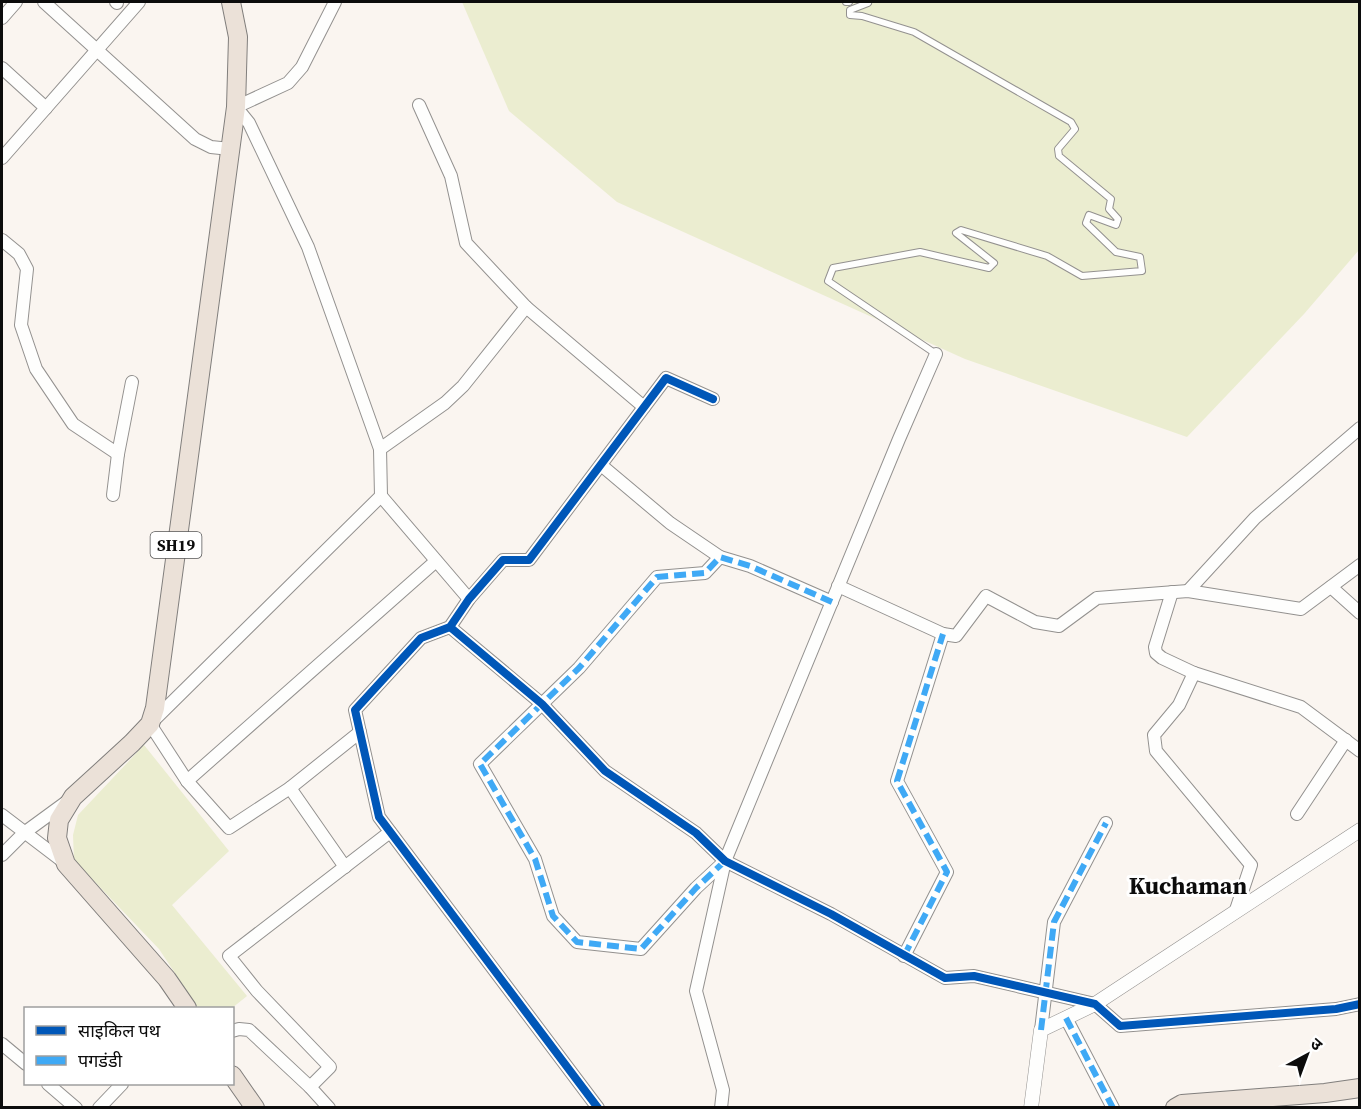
<svg xmlns="http://www.w3.org/2000/svg" width="1361" height="1109" viewBox="0 0 1361 1109" font-family="'Source Serif 4','Noto Sans Devanagari',serif">
<style>
.green{fill:#ebedd0}
.lines{fill:none;stroke-linecap:round;stroke-linejoin:round}
.service-casing{stroke:#93918f;stroke-width:8}
.minor-casing{stroke:#93918f;stroke-width:14}
.tertiary-casing{stroke:#93918f;stroke-width:15}
.primary-casing{stroke:#807e7c;stroke-width:20}
.service{stroke:#fefefd;stroke-width:6}
.minor{stroke:#fefefd;stroke-width:12}
.tertiary{stroke:#fefefd;stroke-width:14}
.primary{stroke:#ebe1d8;stroke-width:18}
.quiet{stroke:#3fa9f5;stroke-width:6;stroke-dasharray:12 6;stroke-linecap:butt}
.cycleway-casing{stroke:#fff;stroke-width:11}
.cycleway{stroke:#0057b8;stroke-width:8}
.labels{text-anchor:middle;dominant-baseline:central;stroke-width:6;stroke-linejoin:round;paint-order:stroke}
.shield{fill:#fff;stroke:#555;stroke-width:1.5}
.shield-label{font-size:16px;font-weight:bold;fill:#0c0c0c}
.district-label{font-size:24px;font-weight:bold;fill:#0c0c0c;stroke:#fff}
</style>
<rect width="100%" height="100%" fill="#faf5f0"/>
<g class="green">
<polygon points="462,2 1359,2 1359,250 1304,314 1187,437 965,359 617,202 509,111"/>
<polygon points="144,745 229,851 172,905 247,996 232,1008 198,1008 159,949 74,860 73,835 78,815"/>
</g>
<g class="lines">
<defs>
<g id="service">
<polyline points="846,2 849,2"/>
<polyline points="867,2 868,3 850,10 850,15 862,16 914,32 1071,122 1075,129 1058,149 1059,156 1111,199 1109,209 1118,219 1116,225 1089,215 1086,223 1116,252 1140,257 1142,271 1082,276 1047,256 961,230 956,233 994,263 989,268 920,252 833,268 828,281 936,354"/>
</g>
<g id="minor">
<polyline points="44,2 195,139 211,147 230,149"/>
<polyline points="116,2 117,3"/>
<polyline points="335,2 302,67 288,83 236,107 249,123 308,247 380,449 381,496 469,599"/>
<polyline points="2,18 16,2"/>
<polyline points="2,68 46,108"/>
<polyline points="419,105 451,176 466,243 526,307 644,407"/>
<polyline points="2,158 139,2"/>
<polyline points="2,240 19,254 27,269 21,325 36,369 73,424 118,454"/>
<polyline points="380,449 445,403 463,386 526,307"/>
<polyline points="601,465 670,523 720,557"/>
<polyline points="113,495 118,454 132,382"/>
<polyline points="838,586 943,634 956,636 986,596 1035,622 1059,626 1097,598 1188,591 1301,609 1360,565"/>
<polyline points="1331,587 1360,613"/>
<polyline points="1188,591 1255,518 1360,428"/>
<polyline points="1172,592 1155,647 1156,653 1162,658 1194,673 1301,707 1360,751"/>
<polyline points="450,627 542,704 605,771 696,833 725,861 831,914 945,978 974,976 1095,1004 1120,1026 1336,1009 1360,1004"/>
<polyline points="1194,673 1179,705 1154,735 1156,751 1251,865 1236,910"/>
<polyline points="360,732 290,788 229,828 187,781 150,724 381,496"/>
<polyline points="187,781 436,561"/>
<polyline points="290,788 345,867"/>
<polyline points="1297,814 1346,740"/>
<polyline points="2,815 65,863"/>
<polyline points="2,855 24,833 65,803"/>
<polyline points="725,861 696,888 641,949 577,942 553,916 535,859 480,764 579,668 657,577 705,573 720,557 750,566 832,602"/>
<polyline points="904,956 947,872 897,781 943,634"/>
<polyline points="1066,1018 1113,1108"/>
<polyline points="1041,1030 1054,922 1106,823"/>
<polyline points="232,1031 239,1029 249,1030 310,1087 329,1108"/>
<polyline points="2,1044 26,1064"/>
<polyline points="48,1084 76,1108"/>
<polyline points="310,1087 330,1067 257,991 229,956 390,832"/>
<polyline points="99,1108 122,1084"/>
<polyline points="598,1108 379,817 355,710 421,638 450,627 469,599 503,560 529,560 666,378 713,399"/>
<polyline points="721,1108 723,1090 696,991 725,861 899,439 936,354"/>
</g>
<polyline id="tertiary" points="1031,1108 1041,1030 1095,1004 1360,830"/>
<g id="primary">
<polyline points="187,1008 167,979 66,864 57,838 59,820 73,797 132,743 150,724 155,708 236,107 238,37 231,2"/>
<polyline points="232,1075 255,1108"/>
<polyline points="1175,1108 1182,1104 1325,1093 1360,1088"/>
</g>
</defs>
<use href="#service" class="service-casing"/>
<use href="#minor" class="minor-casing"/>
<use href="#tertiary" class="tertiary-casing"/>
<use href="#primary" class="primary-casing"/>
<use href="#service" class="service"/>
<use href="#minor" class="minor"/>
<use href="#tertiary" class="tertiary"/>
<use href="#primary" class="primary"/>
<g class="quiet">
<polyline points="725,861 696,888 641,949 577,942 553,916 535,859 480,764 579,668 657,577 705,573 720,557 750,566 832,602"/>
<polyline points="904,956 947,872 897,781 943,634"/>
<polyline points="1066,1018 1113,1108"/>
<polyline points="1041,1030 1054,922 1106,823"/>
</g>
<defs>
<g id="cycleway">
<polyline points="450,627 542,704 605,771 696,833 725,861 831,914 945,978 974,976 1095,1004 1120,1026 1336,1009 1360,1004"/>
<polyline points="598,1108 379,817 355,710 421,638 450,627 469,599 503,560 529,560 666,378 713,399"/>
</g>
</defs>
<use href="#cycleway" class="cycleway-casing"/>
<use href="#cycleway" class="cycleway"/>
</g>
<g class="labels">
<rect class="shield" x="150.5" y="532" width="51" height="26" rx="4.5"/>
<g class="shield-label">
<text x="176" y="545">SH19</text>
</g>
<g class="district-label">
<text x="1188" y="885">Kuchaman</text>
</g>
</g>
<rect width="1361" height="1109" fill="none" stroke="#0c0c0c" stroke-width="6"/>
<rect x="24" y="1007" width="210" height="78" fill="#ffffff" stroke="#9e9e9e" stroke-width="1.5"/>
<rect x="36" y="1026" width="30" height="9" fill="#0057b8" stroke="#9e9e9e" stroke-width="1.5"/>
<text x="78" y="1037" font-size="18" fill="#0c0c0c">साइकिल पथ</text>
<rect x="36" y="1056" width="30" height="9" fill="#3fa9f5" stroke="#9e9e9e" stroke-width="1.5"/>
<text x="78" y="1067" font-size="18" fill="#0c0c0c">पगडंडी</text>
<g transform="translate(1307 1055) rotate(41)" stroke="#ffffff" stroke-width="4.5" paint-order="stroke">
<path d="M0-4.5L10 22L0 15L-10 22Z" fill="#0c0c0c"/>
<text y="-9" font-size="16" font-weight="bold" text-anchor="middle" fill="#0c0c0c">उ</text>
</g>
</svg>
